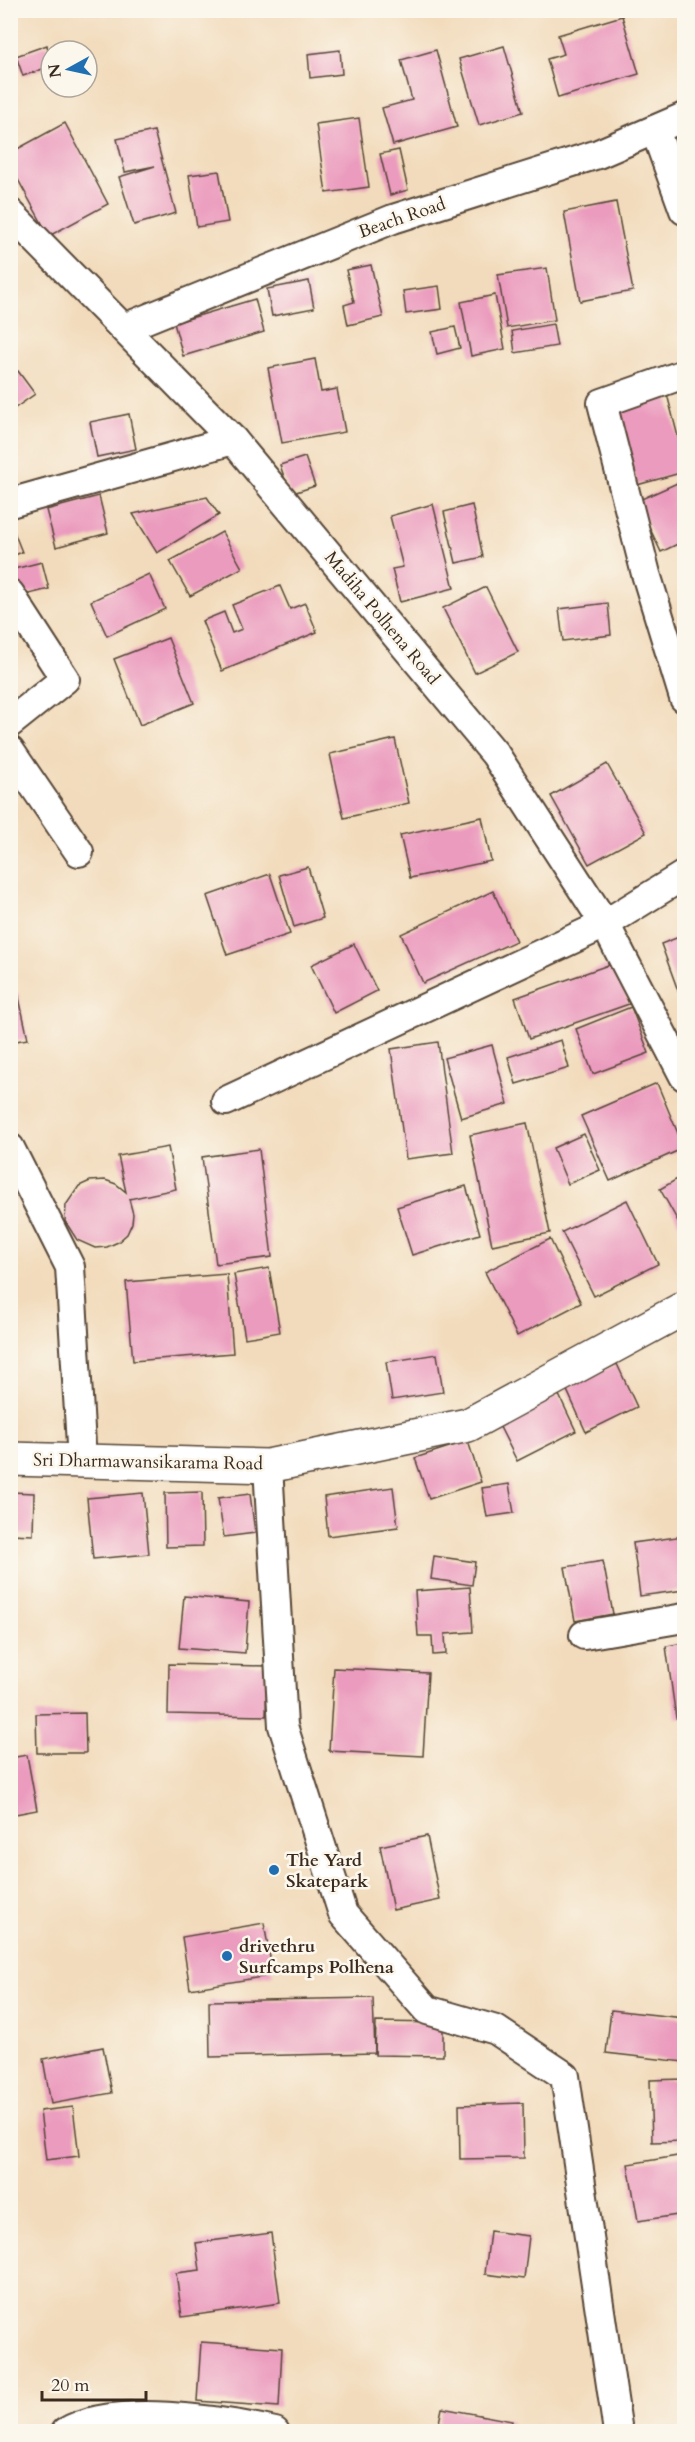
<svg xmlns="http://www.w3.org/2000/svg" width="695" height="2442" viewBox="0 0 695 2442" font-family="Cardo,serif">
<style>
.building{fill:#eb9bbe}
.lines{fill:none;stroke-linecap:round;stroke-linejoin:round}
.street-casing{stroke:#564536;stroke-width:32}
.secondary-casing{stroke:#564536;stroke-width:36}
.street{stroke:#fff;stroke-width:28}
.secondary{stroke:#fff;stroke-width:33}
.poi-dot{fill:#1f6fb2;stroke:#fbf7ec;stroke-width:2}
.labels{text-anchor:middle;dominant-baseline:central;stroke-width:5;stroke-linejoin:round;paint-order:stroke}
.street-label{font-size:18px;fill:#3b2a1e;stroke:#fbf7ec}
.poi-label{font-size:18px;font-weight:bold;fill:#3b2a1e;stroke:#fbf7ec;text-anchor:start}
</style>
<rect width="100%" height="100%" fill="#fbf7ec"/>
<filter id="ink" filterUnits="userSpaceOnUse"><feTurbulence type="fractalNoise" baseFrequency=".0167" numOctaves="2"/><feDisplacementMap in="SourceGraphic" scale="12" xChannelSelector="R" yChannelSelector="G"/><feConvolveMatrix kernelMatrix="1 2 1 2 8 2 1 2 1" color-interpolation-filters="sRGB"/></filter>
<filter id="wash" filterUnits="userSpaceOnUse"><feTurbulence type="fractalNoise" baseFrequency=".008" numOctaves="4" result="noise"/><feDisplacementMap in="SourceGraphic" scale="24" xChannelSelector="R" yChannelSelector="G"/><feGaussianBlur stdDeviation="1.35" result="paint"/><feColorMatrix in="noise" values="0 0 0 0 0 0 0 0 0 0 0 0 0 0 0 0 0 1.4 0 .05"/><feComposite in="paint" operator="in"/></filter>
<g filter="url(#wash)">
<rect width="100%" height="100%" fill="#f2dbbc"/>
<g id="blocks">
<g class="building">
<polygon points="622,16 639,74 558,98 547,59 564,54 558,35"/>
<polygon points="47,45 51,66 23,76 16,56"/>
<polygon points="504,46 523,112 479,125 459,59"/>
<polygon points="340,50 342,74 310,78 308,54"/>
<polygon points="436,50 457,127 393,145 382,108 412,100 401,60"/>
<polygon points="359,118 369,187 326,193 316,124"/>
<polygon points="65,123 108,204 49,236 10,165 10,153"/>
<polygon points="154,131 176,213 134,225 119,177 155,166 125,172 117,139"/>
<polygon points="399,150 408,190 390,195 380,154"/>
<polygon points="219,171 228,222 197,227 189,175"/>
<polygon points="616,202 633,291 580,301 564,212"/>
<polygon points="371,265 383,317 348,325 344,305 354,302 346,270"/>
<polygon points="547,268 555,320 507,328 498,275"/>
<polygon points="309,281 314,308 272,316 267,289"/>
<polygon points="439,286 442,309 406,314 403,291"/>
<polygon points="495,295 505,349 471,356 461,302"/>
<polygon points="255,299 264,332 183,356 174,323"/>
<polygon points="553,324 557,346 515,353 512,331"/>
<polygon points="455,327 460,348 437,354 432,332"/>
<polygon points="315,359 321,392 337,389 345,432 282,443 268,368"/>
<polygon points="18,371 35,394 15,408 10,401 10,377"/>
<polygon points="667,394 684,460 684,472 637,485 616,407"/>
<polygon points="129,414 136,449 97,457 90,422"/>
<polygon points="305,457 315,486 290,494 280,465"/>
<polygon points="684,480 684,541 661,552 637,501"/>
<polygon points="99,496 108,533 56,547 46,510"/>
<polygon points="207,497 219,515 157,553 133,514"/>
<polygon points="433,504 454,588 400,602 392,569 403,567 390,516"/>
<polygon points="472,505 483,557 456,563 444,512"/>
<polygon points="10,522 22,552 10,557"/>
<polygon points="222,532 242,568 190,596 170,561"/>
<polygon points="42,562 49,589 17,597 10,570"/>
<polygon points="149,574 165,609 107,636 91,601"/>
<polygon points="280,586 290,609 305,603 317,632 222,671 202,621 224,612 232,633 242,629 232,605"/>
<polygon points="486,587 518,652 475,673 443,608"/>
<polygon points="608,603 611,635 563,641 559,609"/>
<polygon points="168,638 194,703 140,725 114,659"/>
<polygon points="395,739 409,803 344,818 330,754"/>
<polygon points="607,764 646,833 589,864 551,796"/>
<polygon points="482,817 491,861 410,878 400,835"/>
<polygon points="308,867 323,918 294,927 279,875"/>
<polygon points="270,874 290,934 227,955 207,896"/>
<polygon points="493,891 516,941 423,983 401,934"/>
<polygon points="684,935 684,995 680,996 661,944"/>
<polygon points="354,944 377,991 334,1013 311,965"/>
<polygon points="614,963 629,1004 529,1039 515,998"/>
<polygon points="18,993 28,1039 10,1042 10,994"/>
<polygon points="631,1007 649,1053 593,1074 576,1029"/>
<polygon points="561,1040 569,1068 516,1084 508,1057"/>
<polygon points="438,1042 453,1153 406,1159 391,1049"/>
<polygon points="492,1045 508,1104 461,1118 444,1058"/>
<polygon points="657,1083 684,1148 610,1181 581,1116"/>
<polygon points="527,1123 550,1233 492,1245 470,1135"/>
<polygon points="584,1134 600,1170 568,1184 553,1148"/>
<polygon points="168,1147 176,1189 129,1199 133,1214 132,1223 127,1234 118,1242 107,1247 95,1248 77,1240 65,1221 66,1205 79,1186 90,1181 105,1180 116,1184 126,1192 118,1156"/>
<polygon points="259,1149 272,1257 216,1264 202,1157"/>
<polygon points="684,1175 684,1232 660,1189"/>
<polygon points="466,1186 480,1234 412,1255 397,1207"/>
<polygon points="627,1200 658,1264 594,1296 562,1232"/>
<polygon points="550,1239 581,1303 517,1336 485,1272"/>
<polygon points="269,1268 280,1332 245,1338 234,1274"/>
<polygon points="227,1274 233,1353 133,1361 126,1282"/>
<polygon points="437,1354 443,1392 392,1400 386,1362"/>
<polygon points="617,1364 637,1407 586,1432 566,1388"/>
<polygon points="559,1395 576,1431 517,1461 499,1425"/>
<polygon points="468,1441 481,1482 429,1499 415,1458"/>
<polygon points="509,1484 514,1513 487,1517 482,1488"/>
<polygon points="393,1487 398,1527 328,1536 324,1497"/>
<polygon points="10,1492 34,1493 33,1535 10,1534"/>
<polygon points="202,1492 203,1546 166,1547 165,1493"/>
<polygon points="143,1493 149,1554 93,1559 87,1498"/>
<polygon points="250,1494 255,1533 224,1537 218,1498"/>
<polygon points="684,1536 684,1590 640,1596 633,1543"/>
<polygon points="434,1556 475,1562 472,1585 431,1579"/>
<polygon points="603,1561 613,1614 575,1621 565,1567"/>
<polygon points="470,1587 473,1632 445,1634 446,1654 433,1655 432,1636 418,1636 415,1591"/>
<polygon points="184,1596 249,1602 245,1653 179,1648"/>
<polygon points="684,1643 684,1717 676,1718 666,1646"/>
<polygon points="169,1664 267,1666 266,1716 168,1714"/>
<polygon points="334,1668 428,1673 423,1756 329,1751"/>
<polygon points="85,1713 86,1753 37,1753 36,1714"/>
<polygon points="27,1755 37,1810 10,1815 10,1758"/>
<polygon points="427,1836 440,1900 393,1910 380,1846"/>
<polygon points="264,1923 273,1975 190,1989 182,1937"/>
<polygon points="373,1998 375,2053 210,2057 209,2001"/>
<polygon points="611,2010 684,2018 684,2062 606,2053"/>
<polygon points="376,2022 443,2023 443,2056 375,2055"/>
<polygon points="103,2047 112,2093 51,2104 43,2059"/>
<polygon points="684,2079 684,2141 652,2142 650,2080"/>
<polygon points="523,2103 524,2158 460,2159 459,2105"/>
<polygon points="73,2107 79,2156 46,2160 40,2111"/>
<polygon points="684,2155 684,2214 638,2221 628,2164"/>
<polygon points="490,2231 529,2236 524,2279 485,2274"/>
<polygon points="271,2233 280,2303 182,2317 176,2273 200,2270 196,2243"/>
<polygon points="201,2342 282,2348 279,2407 197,2401"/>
<polygon points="442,2408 512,2421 510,2432 437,2432"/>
</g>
</g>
</g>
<g filter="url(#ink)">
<use href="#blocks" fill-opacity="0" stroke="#564536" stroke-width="1.5"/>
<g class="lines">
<defs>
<g id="street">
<polyline points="655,130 684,210"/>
<polyline points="10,213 233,440 495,754 605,924 684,1076"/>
<polyline points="124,328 393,219 598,154 684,117"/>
<polyline points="684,374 602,403 646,574 684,698"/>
<polyline points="10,503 233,440"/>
<polyline points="10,594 65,679 10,723"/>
<polyline points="10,751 79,852"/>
<polyline points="226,1101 605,924 684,875"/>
<polyline points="10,1148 70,1267 82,1461"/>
<polyline points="268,1466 283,1726 343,1914 427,2010 496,2030 565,2076 618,2432"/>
<polyline points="584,1635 684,1618"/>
<path d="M66,2432C114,2403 221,2420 275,2432"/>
</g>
<polyline id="secondary" points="10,1459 268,1466 468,1425 684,1308"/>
</defs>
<use href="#street" class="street-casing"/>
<use href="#secondary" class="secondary-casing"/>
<use href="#street" class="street"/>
<use href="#secondary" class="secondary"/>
</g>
</g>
<g class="poi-dot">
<circle cx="274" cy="1870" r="6"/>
<circle cx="227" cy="1956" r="6"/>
</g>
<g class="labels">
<g class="street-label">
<text transform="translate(402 218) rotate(-19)">Beach Road</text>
<text transform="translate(382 618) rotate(50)">Madiha Polhena Road</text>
<text transform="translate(148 1462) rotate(1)">Sri Dharmawansikarama Road</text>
</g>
<g class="poi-label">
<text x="286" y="1860">The Yard<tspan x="286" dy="21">Skatepark</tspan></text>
<text x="239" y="1946">drivethru<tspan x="239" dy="21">Surfcamps Polhena</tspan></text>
</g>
</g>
<rect width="695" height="2442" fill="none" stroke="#fbf7ec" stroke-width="36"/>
<g transform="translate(69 69) rotate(262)"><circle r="28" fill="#fbf7ec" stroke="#aea59a" stroke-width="1.5"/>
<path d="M0-4.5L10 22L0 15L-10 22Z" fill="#1f6fb2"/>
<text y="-9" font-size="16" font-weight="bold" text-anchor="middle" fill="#3b2a1e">N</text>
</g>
<path d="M42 2391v9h104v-9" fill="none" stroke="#3b2a1e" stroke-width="3"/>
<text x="51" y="2391" font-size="18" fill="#3b2a1e" stroke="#fbf7ec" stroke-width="4.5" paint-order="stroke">20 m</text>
</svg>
